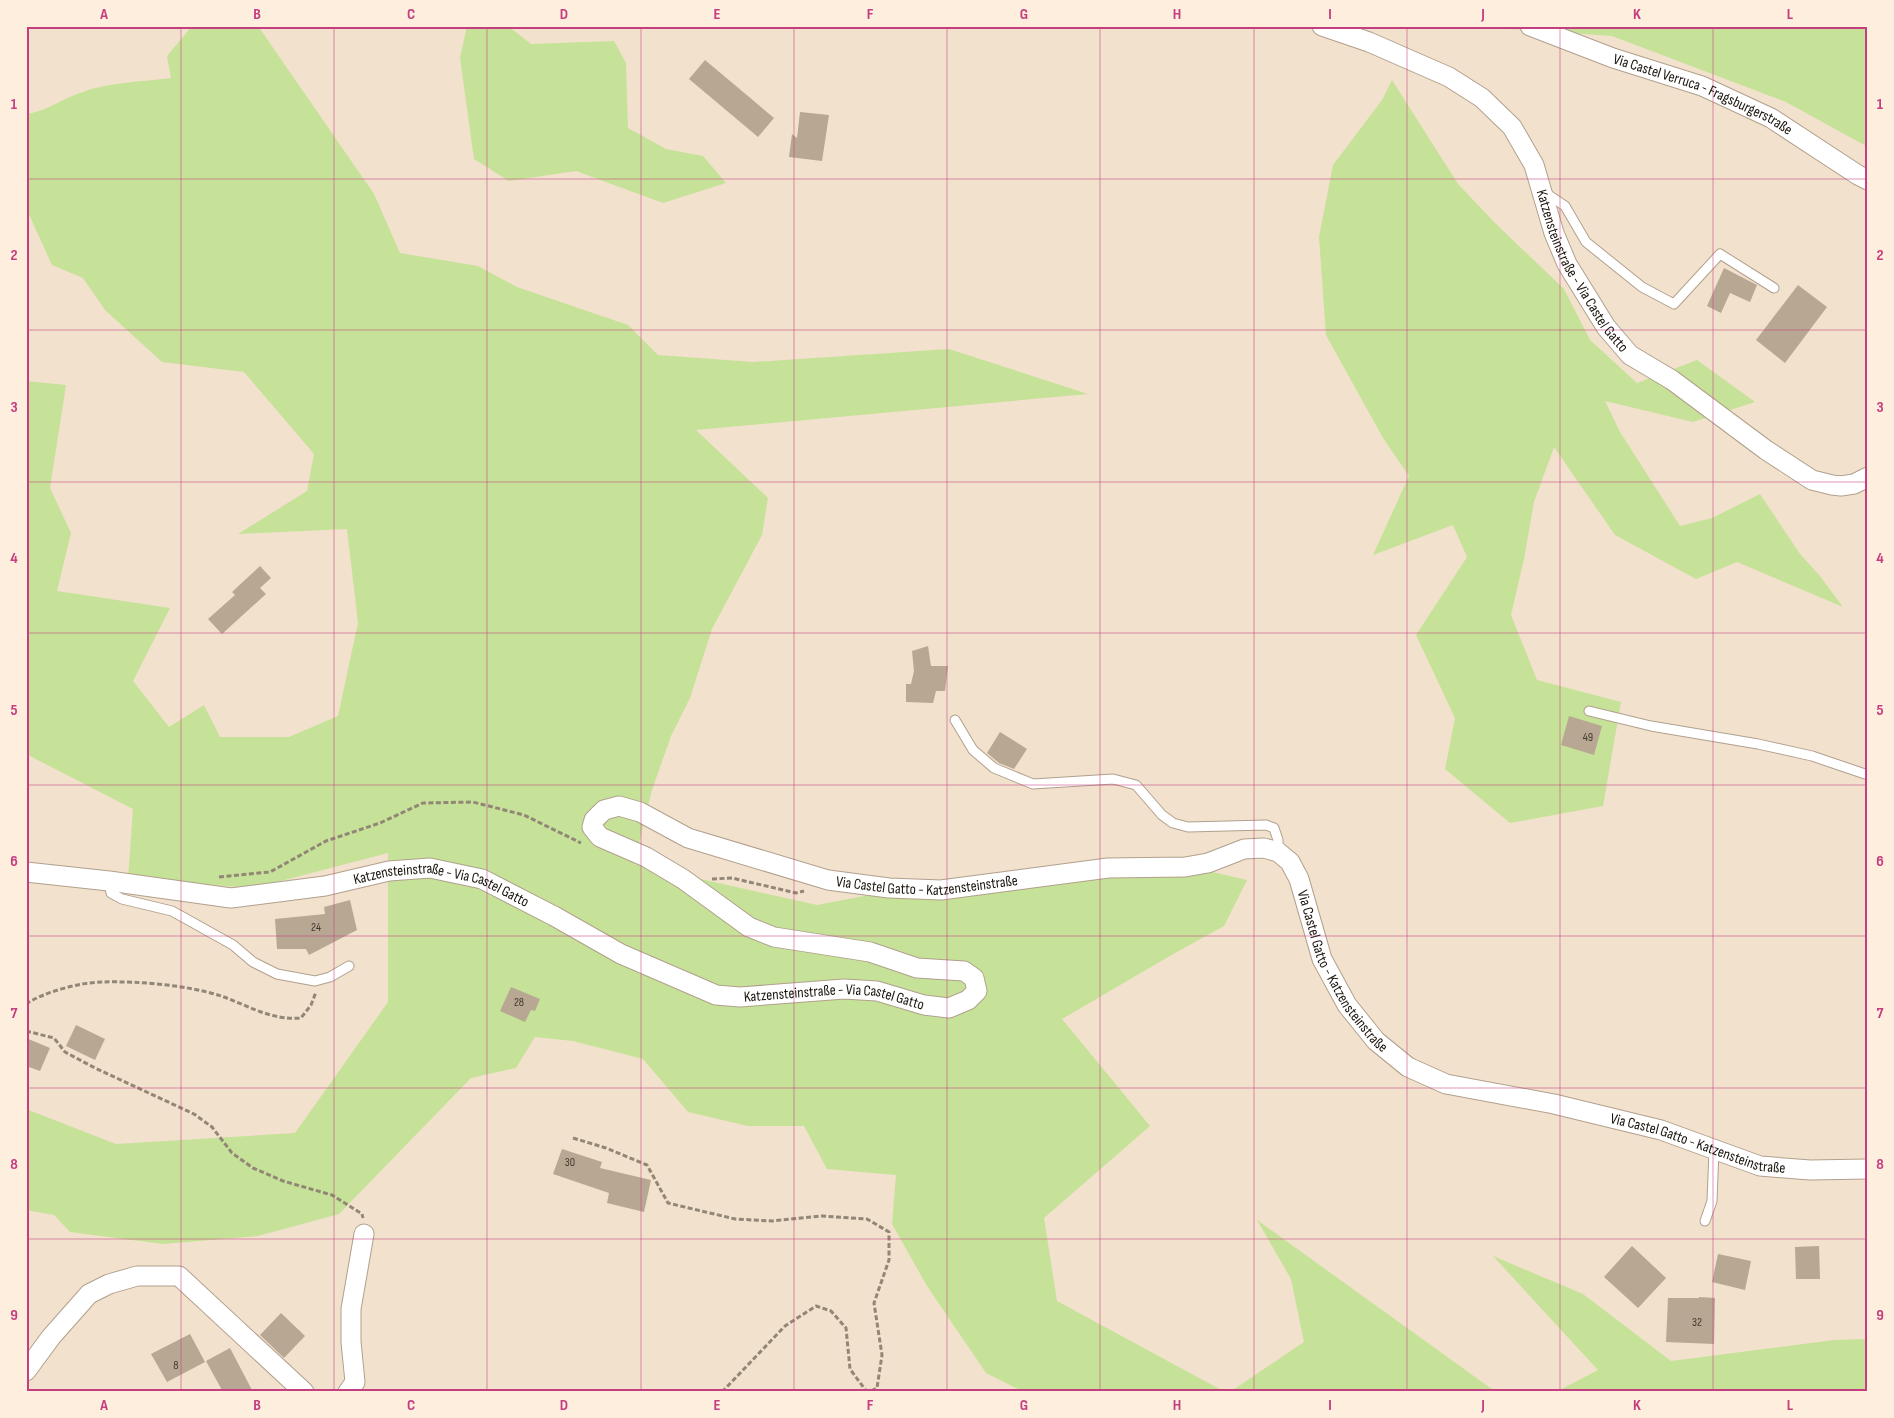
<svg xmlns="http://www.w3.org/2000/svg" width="1894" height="1418" viewBox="0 0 1894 1418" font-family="'Sofia Sans Condensed',sans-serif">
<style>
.green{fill:#c6e298}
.building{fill:#b8a793}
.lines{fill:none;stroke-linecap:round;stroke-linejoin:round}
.service-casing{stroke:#b1a08d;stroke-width:11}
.minor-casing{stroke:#b1a08d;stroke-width:21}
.path{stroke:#928677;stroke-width:3;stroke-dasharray:5 2.5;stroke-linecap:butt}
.service{stroke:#fff;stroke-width:9}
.minor{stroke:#fff;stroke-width:19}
.grid{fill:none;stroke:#c43e80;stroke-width:1;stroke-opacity:0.55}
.labels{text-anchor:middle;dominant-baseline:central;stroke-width:4;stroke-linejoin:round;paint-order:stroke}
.number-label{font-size:12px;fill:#42392e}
.street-label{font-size:15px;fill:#1a140d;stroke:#fdeede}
.neatline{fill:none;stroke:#c43e80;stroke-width:2}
.grid-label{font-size:16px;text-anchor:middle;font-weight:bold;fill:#c43e80}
</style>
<rect width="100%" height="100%" fill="#f2e1cc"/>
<g class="green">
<path d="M192,26H258L374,194L400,253L478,266L517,287L628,325L658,355L753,362L949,349L1088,394L696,430L768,498L762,535L712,629L690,698L671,736L652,790L634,864L817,905L906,888L1204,870L1247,880L1224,926L1175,953L1062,1019L1150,1126L1044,1218L1057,1301L1225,1392H1024L986,1373L927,1286L892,1224L896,1175L827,1169L804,1126H748L688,1112L643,1059L573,1041L535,1037L516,1068L471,1078L339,1214L258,1236L163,1244L70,1232L54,1215L26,1210V1109L116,1144L295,1133L388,1002V853L254,888L128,879L133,809L26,754V381L66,385L50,488L71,533L57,591L170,608L133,681L169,727L204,705L220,737H289L338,716L358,623L347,529L238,534L307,491L314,454L244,372L162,362L105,310L83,278L52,265L26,208V114C45,112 62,99 80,93C108,82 142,82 171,78L167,56Z"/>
<polygon points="467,26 508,26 531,44 614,41 626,63 628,128 666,149 703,156 726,183 663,203 576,171 509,181 474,159 460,58"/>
<polygon points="1508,26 1868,26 1868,147 1786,102 1612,36 1510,29"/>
<polygon points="1392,80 1458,184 1494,222 1564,289 1590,340 1637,383 1697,360 1755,402 1693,422 1605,401 1620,432 1680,526 1712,518 1760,494 1800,554 1820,576 1843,607 1737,562 1696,579 1615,535 1554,447 1534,502 1524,559 1511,615 1537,680 1621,702 1603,806 1510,823 1445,769 1455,718 1416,635 1467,557 1453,525 1373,555 1409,476 1383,438 1326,335 1319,237 1333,165 1382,100"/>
<polygon points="1257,1220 1496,1392 1230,1392 1304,1342 1291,1279"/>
<polygon points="1493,1256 1583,1294 1671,1361 1834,1340 1868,1339 1868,1392 1556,1392 1598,1370"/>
</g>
<g class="building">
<polygon points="705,60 774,118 758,137 689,79"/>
<polygon points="800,112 829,115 822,161 789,157 792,134 797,138"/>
<polygon points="1724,268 1757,285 1750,302 1730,293 1721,313 1707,306"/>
<polygon points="1798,285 1827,307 1785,363 1756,340"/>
<polygon points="260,566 271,578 260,588 266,594 222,634 208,619 235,595 232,592"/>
<polygon points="928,646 931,666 948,666 945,691 936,691 933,703 906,702 906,684 911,684 914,671 912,651"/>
<polygon points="1569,716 1602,726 1594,755 1561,745"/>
<polygon points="1000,732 1027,749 1014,769 999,763 987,753"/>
<polygon points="350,900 357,930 309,955 306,949 277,949 275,919 325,914 324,907"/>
<polygon points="511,987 540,999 535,1011 531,1010 525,1022 500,1011"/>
<polygon points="76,1025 105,1039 95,1060 66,1046"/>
<polygon points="26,1038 50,1048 40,1071 26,1066"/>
<polygon points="562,1149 602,1162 600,1168 651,1180 644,1212 607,1203 609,1193 553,1174"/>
<polygon points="1632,1246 1666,1278 1638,1308 1604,1277"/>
<polygon points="1819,1246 1820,1279 1796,1279 1795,1247"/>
<polygon points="1718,1254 1751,1261 1745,1290 1712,1282"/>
<polygon points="1699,1297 1715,1298 1714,1344 1666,1342 1668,1298 1699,1298"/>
<polygon points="281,1313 305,1336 284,1358 260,1335"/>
<polygon points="190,1334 205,1362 167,1382 151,1354"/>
<polygon points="230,1348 253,1392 223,1392 206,1361"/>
</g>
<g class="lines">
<defs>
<g id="service">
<polyline points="1544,192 1565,206 1586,242 1642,287 1674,304 1720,254 1774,288"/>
<polyline points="1589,711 1651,726 1758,744 1812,756 1868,775"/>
<polyline points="955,720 973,750 994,768 1033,784 1113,779 1136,785 1162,815 1173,823 1188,827 1266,825 1274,828 1278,840 1278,852"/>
<polyline points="109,881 111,893 122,899 172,911 233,945 253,962 277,974 315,981 330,977 349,966"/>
<polyline points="1705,1221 1712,1201 1714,1150"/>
</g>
<g id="minor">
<path id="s1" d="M1322,26L1369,42L1449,77L1482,98L1512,127L1534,165L1554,233L1567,264L1606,327L1630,355L1672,380L1766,450L1812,480L1832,485L1841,486L1854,484L1868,477"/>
<path id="s2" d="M1530,26L1613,58L1702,86L1771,118L1858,175L1868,180"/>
<path id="s3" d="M26,872L109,881L231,898L325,886L389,871L430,868L482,879L554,916L621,954L716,995L740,997L844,989L877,991L924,1005L949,1008L968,1000L977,991L974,978L964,971L917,968L870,952L774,937L749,927L683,879L646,857L600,837L592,827L594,820L604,810L619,806L640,812L688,838L828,880L889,888L941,890L1108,868L1185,867L1208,863L1244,849L1264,848L1278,852L1290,862L1299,879L1322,959L1347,1005L1376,1041L1408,1067L1446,1084L1554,1104L1661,1130L1760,1166L1810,1170L1868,1169"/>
<polyline points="26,1371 51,1337 89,1294 109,1284 137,1276 179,1276 304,1392"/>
<polyline points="348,1392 355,1382 351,1342 351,1309 364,1234"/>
</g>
</defs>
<use href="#service" class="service-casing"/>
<use href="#minor" class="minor-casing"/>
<g class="path">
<polyline points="219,877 270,872 326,841 380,823 423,803 473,802 524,815 581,843"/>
<polyline points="712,879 732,878 796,893 804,891"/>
<path d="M26,1004C44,992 81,982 103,982C137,981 188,985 221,996C247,1005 272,1021 301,1018L311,1005L316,992"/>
<polyline points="26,1031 54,1038 65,1052 95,1068 194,1114 212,1127 232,1153 253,1168 283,1181 332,1195 362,1214 363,1218"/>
<polyline points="573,1138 606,1148 647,1165 668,1203 735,1219 772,1221 822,1216 867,1219 889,1232 889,1260 874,1303 882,1355 877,1388 869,1392"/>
<polyline points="722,1392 785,1326 816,1306 831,1311 846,1328 850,1369 867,1392"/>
</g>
<use href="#service" class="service"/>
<use href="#minor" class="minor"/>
</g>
<path class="grid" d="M181,26V1392M334,26V1392M487,26V1392M641,26V1392M794,26V1392M947,26V1392M1100,26V1392M1254,26V1392M1407,26V1392M1560,26V1392M1713,26V1392M26,179H1868M26,330H1868M26,482H1868M26,633H1868M26,785H1868M26,936H1868M26,1088H1868M26,1239H1868"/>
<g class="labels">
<g class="number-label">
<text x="1588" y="737">49</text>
<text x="316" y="927">24</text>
<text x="519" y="1002">28</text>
<text x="570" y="1162">30</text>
<text x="1697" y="1322">32</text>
<text x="176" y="1365">8</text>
</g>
<g class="street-label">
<text stroke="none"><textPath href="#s2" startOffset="186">Via Castel Verruca - Fragsburgerstraße</textPath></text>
<text stroke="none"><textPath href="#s1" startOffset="379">Katzensteinstraße - Via Castel Gatto</textPath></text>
<text stroke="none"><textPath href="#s3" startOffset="1785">Via Castel Gatto - Katzensteinstraße</textPath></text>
<text stroke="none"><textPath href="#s3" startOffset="422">Katzensteinstraße - Via Castel Gatto</textPath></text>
<text stroke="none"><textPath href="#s3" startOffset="2279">Via Castel Gatto - Katzensteinstraße</textPath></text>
<text stroke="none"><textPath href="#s3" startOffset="842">Katzensteinstraße - Via Castel Gatto</textPath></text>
<text stroke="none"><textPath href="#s3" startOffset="2700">Via Castel Gatto - Katzensteinstraße</textPath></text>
</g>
</g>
<rect width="1894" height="1418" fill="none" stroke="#fdeede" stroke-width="55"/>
<rect x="28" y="28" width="1838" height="1362" class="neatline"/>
<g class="grid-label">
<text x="104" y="19">A</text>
<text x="257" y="19">B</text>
<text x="411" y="19">C</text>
<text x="564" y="19">D</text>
<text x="717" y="19">E</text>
<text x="870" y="19">F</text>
<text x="1024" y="19">G</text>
<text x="1177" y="19">H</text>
<text x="1330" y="19">I</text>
<text x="1483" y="19">J</text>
<text x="1637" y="19">K</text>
<text x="1790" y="19">L</text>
<text x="14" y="109">1</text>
<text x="1880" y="109">1</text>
<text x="14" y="260">2</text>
<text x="1880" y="260">2</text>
<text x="14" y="412">3</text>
<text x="1880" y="412">3</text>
<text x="14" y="563">4</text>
<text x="1880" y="563">4</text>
<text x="14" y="715">5</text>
<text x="1880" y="715">5</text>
<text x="14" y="866">6</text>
<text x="1880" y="866">6</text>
<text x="14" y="1018">7</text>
<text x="1880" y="1018">7</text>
<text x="14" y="1169">8</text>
<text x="1880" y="1169">8</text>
<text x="14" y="1320">9</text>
<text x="1880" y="1320">9</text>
<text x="104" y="1410">A</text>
<text x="257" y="1410">B</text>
<text x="411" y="1410">C</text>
<text x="564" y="1410">D</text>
<text x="717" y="1410">E</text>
<text x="870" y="1410">F</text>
<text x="1024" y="1410">G</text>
<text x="1177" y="1410">H</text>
<text x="1330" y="1410">I</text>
<text x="1483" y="1410">J</text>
<text x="1637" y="1410">K</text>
<text x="1790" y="1410">L</text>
</g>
</svg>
